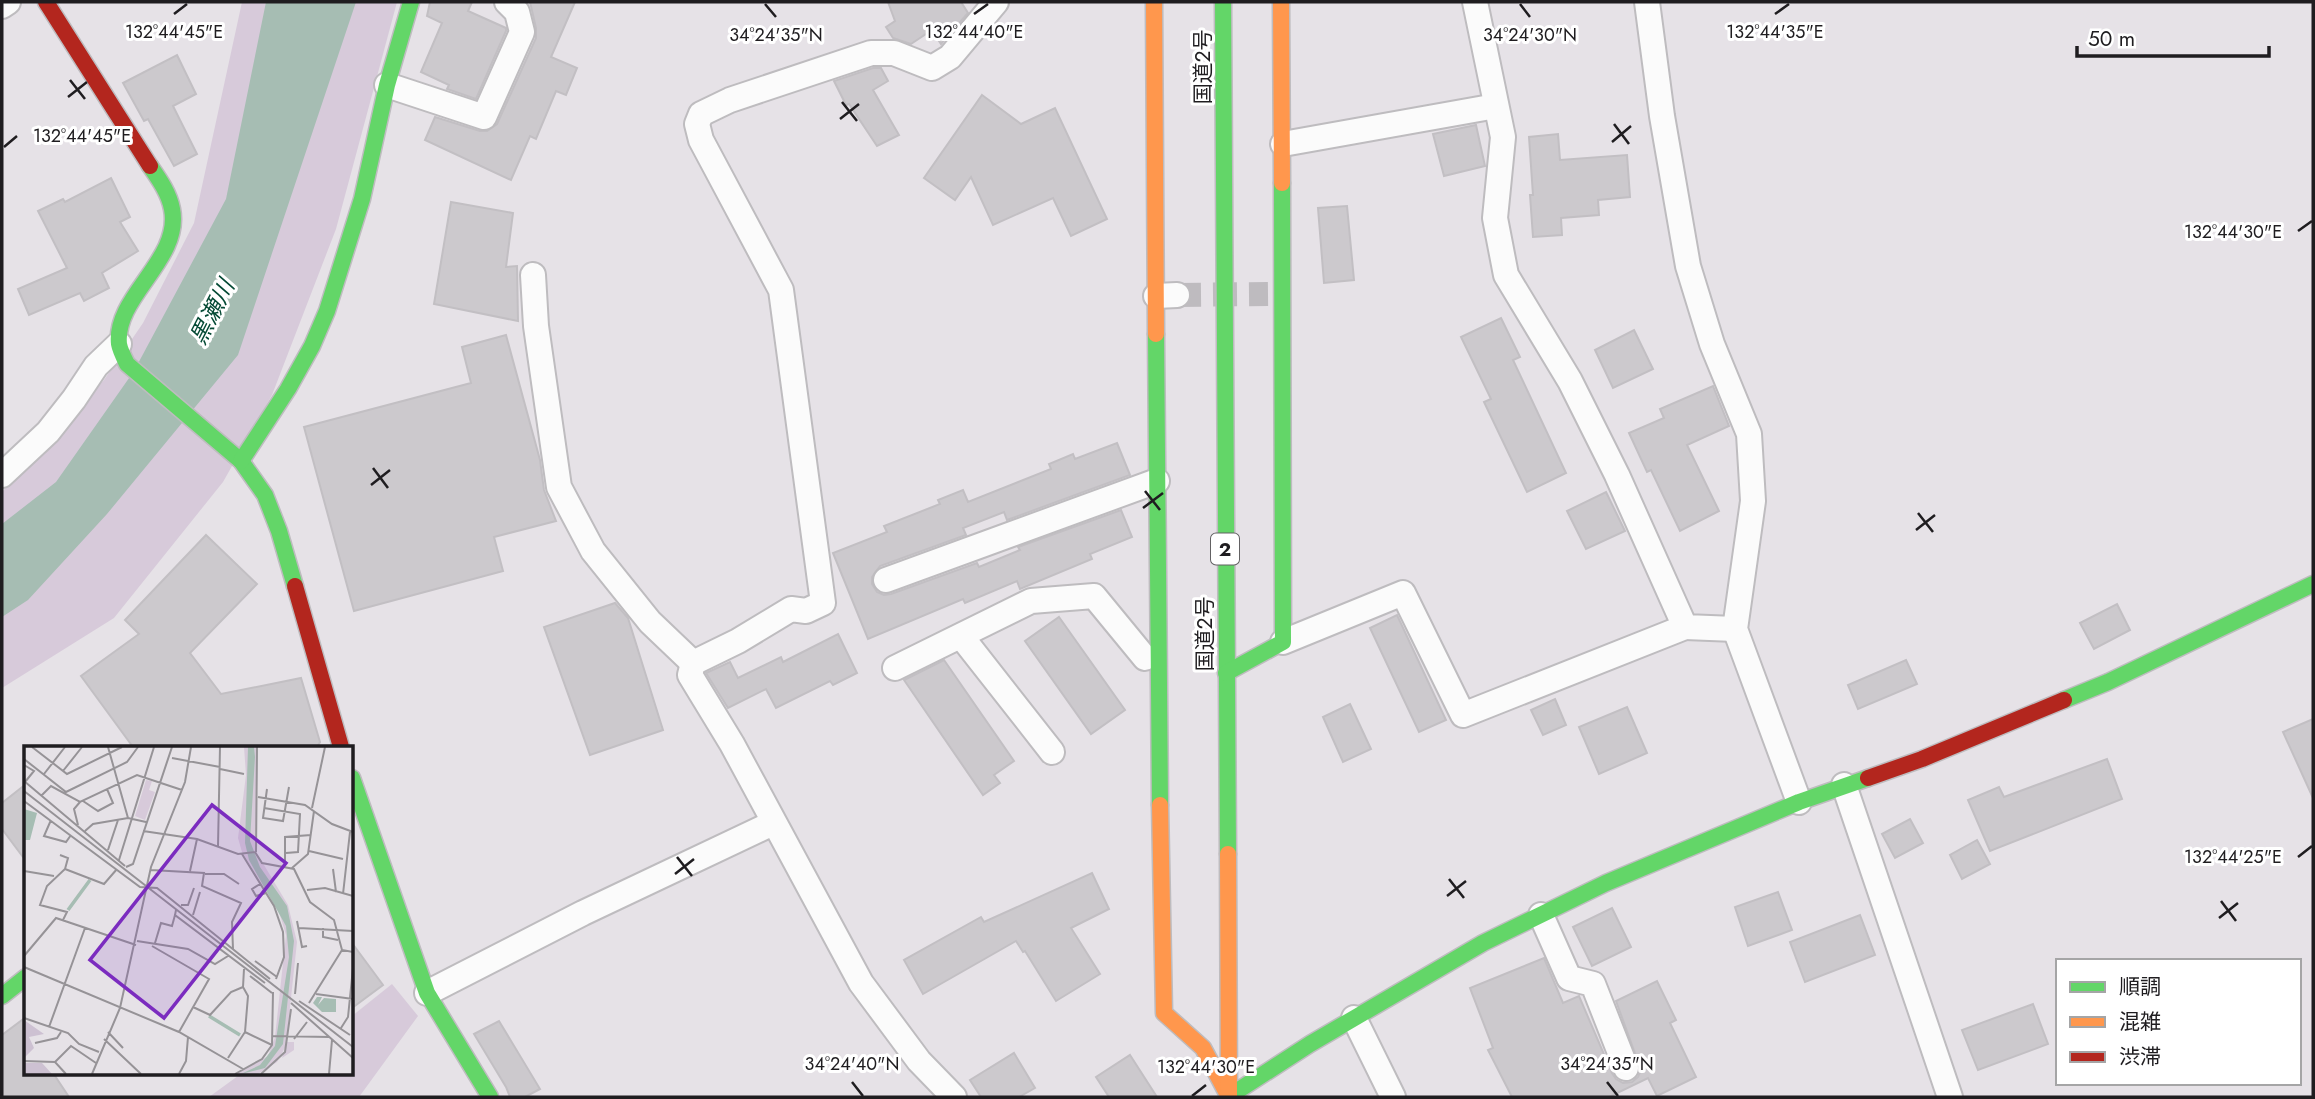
<svg xmlns="http://www.w3.org/2000/svg" width="2315" height="1099" viewBox="0 0 2315 1099" font-family="Jost,'Noto Sans JP',sans-serif">
<style>
.green{fill:#d7cada}
.water{fill:#a6bdb3}
.building{fill:#ccc9cd;stroke:#c2bfc3;stroke-width:2}
.lines{fill:none;stroke-linecap:round;stroke-linejoin:round}
.street-tunnel{stroke:#bebbbf;stroke-width:24;stroke-dasharray:24 12;stroke-linecap:butt}
.street-casing{stroke:#bebcbf;stroke-width:28}
.fast-casing{stroke:#bebcbf;stroke-width:19}
.slow-casing{stroke:#bebcbf;stroke-width:19}
.jam-casing{stroke:#bebcbf;stroke-width:19}
.street{stroke:#fbfbfb;stroke-width:24}
.fast{stroke:#63d668;stroke-width:16}
.slow{stroke:#ff974d;stroke-width:16}
.jam{stroke:#b3261e;stroke-width:16}
.ticks{fill:none;stroke:#1f1d20;stroke-width:2.5}
.labels{text-anchor:middle;dominant-baseline:central;stroke-width:6;stroke-linejoin:round;paint-order:stroke}
.shield{fill:#fff;stroke:#626163;stroke-width:2}
.shield-label{font-size:19px;font-weight:bold;fill:#1f1d20}
.street-label{font-size:21px;fill:#1f1d20;stroke:#fff}
.water-label{font-size:23px;font-style:italic;fill:#044934;stroke:#fff}
.inset-river{fill:none;stroke:#a6bdb3;stroke-width:3.5}
.inset-road{fill:none;stroke:#969397;stroke-width:2}
.view{fill:#7b2cbf;fill-opacity:0.15;stroke:#7b2cbf;stroke-width:3.5}
.inset-edge{fill:none;stroke:#1f1d20;stroke-width:3.5}
.ticks-label{font-size:18px;text-anchor:middle;fill:#1f1d20;stroke:#fff;stroke-width:6;stroke-linejoin:round;paint-order:stroke}
</style>
<rect width="100%" height="100%" fill="#e6e2e7"/>
<g class="green">
<polygon points="242,2 397,2 336,229 272,395 223,482 114,618 2,688 2,492 104,380 143,323 194,223"/>
<polygon points="392,984 418,1016 359,1097 209,1097 242,1073 352,1073 352,1016"/>
</g>
<polygon class="water" points="266,2 356,2 238,355 107,514 28,600 2,617 2,524 56,482 134,371 226,199"/>
<g class="building">
<polygon points="430,2 472,2 468,11 506,28 506,31 476,99 447,89 449,85 421,72 442,23 427,16"/>
<polygon points="530,2 575,2 551,57 577,68 566,95 556,91 536,139 530,136 511,180 425,140 435,117 480,131 487,131 497,124 536,38 536,28"/>
<polygon points="888,2 961,2 968,13 941,44 932,30 911,44 893,38 886,27 895,21"/>
<polygon points="177,55 196,94 173,106 197,154 174,166 148,119 144,121 123,83"/>
<polygon points="873,68 881,68 888,81 873,90 899,135 877,146 849,104 846,105 834,81"/>
<polygon points="982,95 1021,124 1055,108 1107,219 1071,236 1053,198 993,225 971,177 955,200 924,178"/>
<polygon points="1476,125 1485,166 1444,176 1433,134"/>
<polygon points="1558,134 1560,160 1627,155 1630,197 1598,200 1599,215 1561,218 1562,235 1533,237 1530,195 1533,195 1529,137"/>
<polygon points="111,178 130,217 120,222 138,251 102,273 109,288 84,301 80,293 29,315 18,289 67,268 38,211 63,199 65,202"/>
<polygon points="451,202 513,213 506,267 517,266 518,321 434,304"/>
<polygon points="1347,206 1354,280 1324,283 1318,208"/>
<polygon points="1501,318 1520,357 1513,360 1566,473 1527,492 1484,402 1491,399 1461,337"/>
<polygon points="1634,330 1653,369 1613,388 1595,350"/>
<polygon points="506,335 540,460 544,490 556,521 494,537 503,571 354,611 304,427 471,383 462,347"/>
<polygon points="1713,386 1729,426 1687,445 1719,511 1680,531 1651,470 1647,472 1629,433 1664,418 1660,409"/>
<polygon points="1117,443 1130,475 1007,520 1004,512 963,528 966,535 880,566 872,577 872,584 877,592 884,595 891,594 977,563 979,567 1020,550 1018,547 1121,510 1132,537 1090,554 1092,559 1020,589 1017,581 965,603 963,599 868,639 833,553 887,532 884,526 940,504 938,500 963,490 968,502 1051,469 1049,464 1073,454 1075,459"/>
<polygon points="1606,492 1625,531 1586,549 1567,511"/>
<polygon points="206,535 257,584 190,653 221,694 301,678 320,742 317,747 133,747 81,676 139,634 125,620"/>
<polygon points="615,603 628,618 663,730 590,755 544,627"/>
<polygon points="2117,604 2130,630 2094,649 2080,623"/>
<polygon points="1397,615 1446,720 1419,732 1370,628"/>
<polygon points="1059,617 1125,710 1091,734 1025,641"/>
<polygon points="838,634 857,673 833,685 830,681 776,708 766,689 728,708 706,673 730,662 738,678 781,657 783,662"/>
<polygon points="944,660 1014,761 994,775 1000,783 983,795 904,680"/>
<polygon points="1906,660 1917,684 1858,709 1848,685"/>
<polygon points="1555,699 1566,725 1543,735 1531,710"/>
<polygon points="1350,704 1371,749 1343,762 1323,717"/>
<polygon points="1627,707 1647,753 1599,774 1579,727"/>
<polygon points="2313,719 2313,798 2283,732"/>
<polygon points="2107,759 2122,799 1990,851 1968,800 1999,787 2004,797"/>
<polygon points="26,784 26,861 2,829 2,803"/>
<polygon points="1910,819 1923,843 1895,858 1882,834"/>
<polygon points="1977,840 1990,864 1962,879 1950,855"/>
<polygon points="1092,873 1109,909 1071,928 1100,974 1056,1001 1025,951 1023,952 1016,941 923,994 904,960 981,917 984,922"/>
<polygon points="1778,892 1792,930 1748,946 1735,907"/>
<polygon points="1612,908 1631,947 1592,966 1573,927"/>
<polygon points="1860,915 1875,955 1805,982 1790,942"/>
<polygon points="352,943 383,985 352,1008"/>
<polygon points="1544,958 1563,1003 1579,996 1612,1073 1616,1079 1623,1083 1632,1082 1638,1077 1641,1070 1616,1001 1657,981 1676,1020 1670,1023 1696,1077 1657,1096 1648,1078 1609,1097 1512,1097 1488,1050 1493,1048 1470,988"/>
<polygon points="2033,1004 2048,1044 1978,1070 1962,1030"/>
<polygon points="26,1017 26,1073 53,1073 69,1097 2,1097 2,1035"/>
<polygon points="499,1021 540,1089 525,1097 510,1097 506,1087 474,1034"/>
<polygon points="1014,1053 1035,1088 1019,1097 981,1097 970,1080"/>
<polygon points="1130,1055 1157,1097 1109,1097 1096,1077"/>
</g>
<g class="lines">
<polyline class="street-tunnel" points="1177,295 1268,294"/>
<defs>
<g id="street">
<polyline points="1475,2 1503,137 1495,218 1506,275 1570,381 1617,475 1685,627 1735,629"/>
<polyline points="1647,2 1662,116 1688,266 1712,344 1749,434 1753,501 1735,629 1799,802"/>
<polyline points="2,6 8,2"/>
<polyline points="387,85 484,117 522,32 517,12 507,2"/>
<polyline points="1283,144 1496,106"/>
<polyline points="533,275 536,326 559,487 593,551 650,622 693,663"/>
<polyline points="1156,296 1177,295"/>
<polyline points="2,475 48,432 74,399 96,366 119,344"/>
<polyline points="886,580 1157,481"/>
<polyline points="961,636 1052,752"/>
<polyline points="1283,642 1403,593 1463,715 1685,627"/>
<polyline points="895,668 1031,601 1094,596 1145,658"/>
<polyline points="1844,785 1950,1097"/>
<polyline points="1541,915 1569,978 1593,984 1626,1068"/>
<polyline points="427,993 583,913 773,823"/>
<polyline points="1354,1018 1393,1097"/>
<polyline points="954,1097 919,1061 861,983 732,744 690,675 693,663 738,641 791,609 806,611 823,603 781,290 701,140 697,124 701,114 730,100 871,53 894,53 932,68 950,57 996,2"/>
</g>
<g id="fast">
<polyline points="1223,2 1228,854"/>
<path d="M150,166C159,179 169,193 172,209C182,260 114,296 119,344C120,350 124,358 127,364L241,461L265,495L279,531L295,586"/>
<polyline points="1156,334 1160,805"/>
<polyline points="241,461 288,389 312,346 327,311 362,199 387,85 411,2"/>
<polyline points="1226,673 1283,642 1282,183"/>
<polyline points="2064,700 2108,682 2313,584"/>
<polyline points="352,778 427,993 490,1097"/>
<polyline points="2,996 26,977"/>
<polyline points="1228,1097 1310,1044 1483,943 1606,883 1799,802 1868,778"/>
</g>
<g id="slow">
<polyline points="1154,2 1156,334"/>
<polyline points="1281,2 1282,183"/>
<polyline points="1160,805 1164,1013 1203,1048 1229,1097"/>
<polyline points="1228,854 1229,1097"/>
</g>
<g id="jam">
<polyline points="46,2 150,166"/>
<polyline points="295,586 341,747"/>
<polyline points="1868,778 1922,759 2064,700"/>
</g>
</defs>
<use href="#street" class="street-casing"/>
<use href="#fast" class="fast-casing"/>
<use href="#slow" class="slow-casing"/>
<use href="#jam" class="jam-casing"/>
<use href="#street" class="street"/>
<use href="#fast" class="fast"/>
<use href="#slow" class="slow"/>
<use href="#jam" class="jam"/>
</g>
<path class="ticks" d="M765,4L776,17M1520,4L1530,17M174,14L187,4M974,14L988,4M1775,14L1789,4M70,80L85,99M68,97L87,82M842,102L857,121M840,119L859,104M1614,124L1629,144M1612,142L1631,126M4,147L17,136M2298,231L2312,221M373,468L388,488M371,485L390,470M1145,491L1160,510M1143,508L1163,493M1918,513L1933,532M1916,530L1935,515M677,857L692,876M2298,857L2312,846M675,874L694,859M1449,879L1464,898M1447,896L1466,881M2221,901L2236,921M2219,918L2238,903M852,1082L863,1096M1607,1082L1618,1096M1192,1096L1206,1085"/>
<g class="labels">
<rect class="shield" x="1211" y="533.5" width="28" height="31" rx="5"/>
<g class="shield-label">
<text x="1225" y="549">2</text>
</g>
<g class="street-label">
<text transform="translate(1203 67) rotate(-90)">国道2号</text>
<text transform="translate(1205 634) rotate(-90)">国道2号</text>
</g>
<g class="water-label">
<text transform="translate(212 312) rotate(-63)">黒瀬川</text>
</g>
</g>
<g transform="translate(24 746)">
<rect width="329" height="329" fill="#e6e2e7"/>
<path d="M220,1H233L234,8L231,104L264,159L273,196L264,280L263,296H270V304L258,312L263,298L253,316L234,328H211L244,310L251,291L262,189L255,166L218,106L214,92L222,29ZM122,34L128,35L125,44L131,46L121,74L111,70Z" fill="#d7cada"/>
<path d="M0,274L20,288L5,291L10,302L0,312ZM0,317H18L28,328H0Z" fill="#cdc1d2"/>
<path d="M224,1H230L231,11L226,95L236,121L263,160L270,195L259,298L241,322L217,328L236,319L251,300L265,211L262,180L225,114L221,97ZM0,63L13,67L6,94H0ZM293,251H298L294,259L300,252L312,253V266H298L289,257Z" fill="#a6bdb3"/>
<path class="inset-river" d="M44,164L66,134M185,270L216,289"/>
<path class="inset-road" d="M8,1L43,28L98,1M84,1L104,72M148,12L196,21M0,13L42,46L103,16L114,1M0,19L10,25L1,36M196,23L220,28M39,25L58,1M20,28L41,1M0,35L101,120M243,43L239,72L259,75L265,41M0,45L329,301M17,50L27,40L56,56L113,29L158,44M234,51L281,59L308,78L329,86M0,55L116,141L133,142L246,233M59,55L74,65L89,57L83,43M240,62L276,68L274,106L262,107M288,62L301,1M27,74L20,90L42,96L47,89M54,79L50,63L56,56M61,85L69,78L104,72L122,76M119,85L173,93L214,108L231,106L238,117L270,123L286,156L310,174L318,204L329,206M194,100L196,1M84,104L94,74M285,105L319,113M232,106L233,1M218,108L250,160L259,186L260,211L252,233M36,109L44,112L41,123L23,140L16,159L43,166L39,174M95,114L130,1M261,120V91L287,89M102,121L109,118L148,1M268,122L284,108L290,65M41,123L80,138L93,123M309,123L312,146M127,124L180,127L178,140L217,157L208,176L209,203M0,125L30,130M166,125L173,93M181,128H200L215,138M236,138L228,143L232,150L242,147M283,144L301,142L329,150M319,148L326,86M157,159H164L170,142M152,164L151,169L241,237M169,169L176,146M273,175L278,201L283,200M275,182L329,185M299,182V191L314,194M113,195L164,203L191,218L204,210M131,197L137,177L148,180L151,169M128,200L185,233L155,286M0,210L32,172L112,199M231,215L253,231M0,221L155,286L219,323M226,230L248,247M271,248L274,217M292,248L329,253M275,255L326,289M267,257L329,312M285,257L318,204M169,261L186,269L207,246L219,241M0,272L44,287L55,298L75,306M25,281L61,182M317,282L324,271L329,222M84,286L99,302M221,286L248,299M249,290L305,291M80,293L117,328M270,293L283,276M11,297L33,292L37,286M204,312L221,286L224,250L219,241L220,223M0,315L31,316L42,328M31,316L47,300L72,317M68,328L96,262L127,121L161,36L167,1M155,328L162,315L164,291M211,328L238,313L248,299L249,246M237,328L261,306L267,263M305,328L308,294"/>
<path class="view" d="M188,59L262,117L140,272L66,214Z"/>
<rect width="329" height="329" class="inset-edge"/>
</g>
<g class="ticks-label">
<text x="174" y="38">132°44'45"E</text>
<text x="974" y="38">132°44'40"E</text>
<text x="1775" y="38">132°44'35"E</text>
<text x="776" y="41">34°24'35"N</text>
<text x="1530" y="41">34°24'30"N</text>
<text x="82" y="142">132°44'45"E</text>
<text x="2233" y="238">132°44'30"E</text>
<text x="2233" y="863">132°44'25"E</text>
<text x="852" y="1070">34°24'40"N</text>
<text x="1607" y="1070">34°24'35"N</text>
<text x="1206" y="1073">132°44'30"E</text>
</g>
<rect width="2315" height="1099" fill="none" stroke="#1f1d20" stroke-width="7"/>
<rect x="2056" y="959" width="245" height="126" fill="#ffffff" stroke="#a5a5a6" stroke-width="2"/>
<rect x="2070" y="982" width="35" height="10" fill="#63d668" stroke="#a5a5a6" stroke-width="2"/>
<text x="2119" y="994" font-size="21" fill="#1f1d20">順調</text>
<rect x="2070" y="1017" width="35" height="10" fill="#ff974d" stroke="#a5a5a6" stroke-width="2"/>
<text x="2119" y="1029" font-size="21" fill="#1f1d20">混雑</text>
<rect x="2070" y="1052" width="35" height="10" fill="#b3261e" stroke="#a5a5a6" stroke-width="2"/>
<text x="2119" y="1064" font-size="21" fill="#1f1d20">渋滞</text>
<path d="M2077 46v10h192v-10" fill="none" stroke="#1f1d20" stroke-width="3.5"/>
<text x="2088" y="46" font-size="21" fill="#1f1d20" stroke="#ffffff" stroke-width="5" paint-order="stroke">50 m</text>
</svg>
